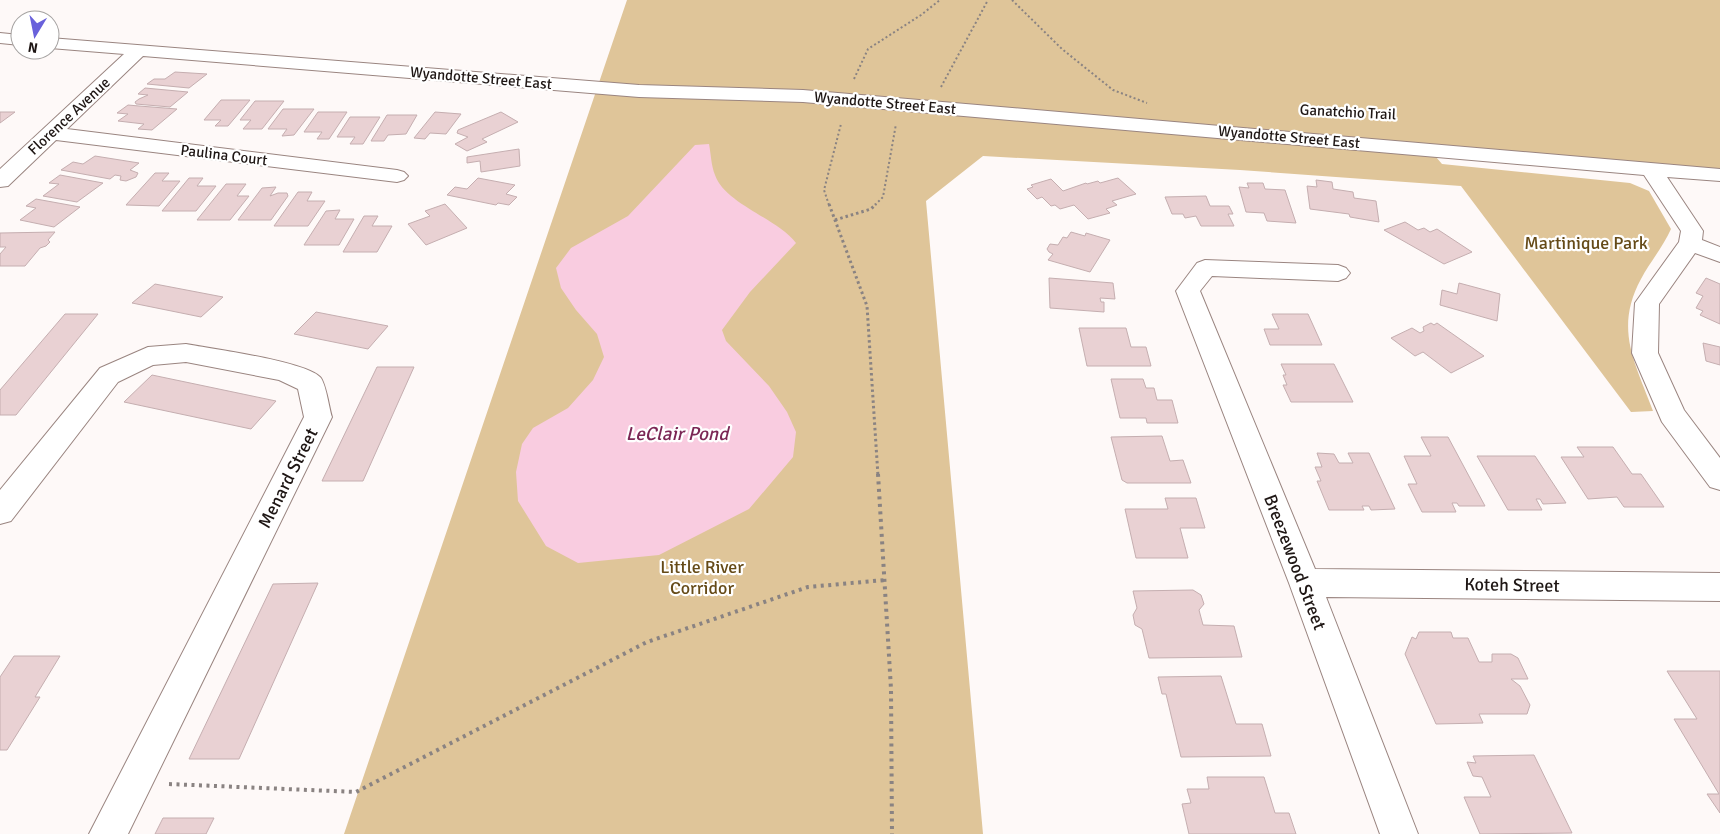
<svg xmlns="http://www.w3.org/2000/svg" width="1720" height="834" viewBox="0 0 1720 834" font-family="Signika,sans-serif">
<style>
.green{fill:#dfc599}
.water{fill:#f9cce0}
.building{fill:#e9d1d3;stroke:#c5aeb0}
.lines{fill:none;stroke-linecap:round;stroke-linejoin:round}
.minor-casing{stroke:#9a8580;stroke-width:2}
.path-far2{stroke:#8a8382;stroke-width:2;stroke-dasharray:2 2.5;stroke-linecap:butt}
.path-far1{stroke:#8a8382;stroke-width:3;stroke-dasharray:2.5 3;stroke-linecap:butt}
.path{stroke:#8a8382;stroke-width:4;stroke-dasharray:3 4.5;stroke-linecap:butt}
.minor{fill:#fff;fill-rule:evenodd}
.labels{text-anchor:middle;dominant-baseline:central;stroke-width:4.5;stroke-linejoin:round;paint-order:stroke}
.far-street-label{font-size:15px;fill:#1e1614;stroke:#fff}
.park-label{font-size:18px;fill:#654a17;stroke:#fff}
.street-label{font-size:18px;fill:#1e1614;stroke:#fff}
.water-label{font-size:19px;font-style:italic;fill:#7b2755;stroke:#fff}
</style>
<rect width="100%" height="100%" fill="#fef9f8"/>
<path class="green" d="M627,0H1720V175L1430,150L1442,164L1630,183L1649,191L1671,229C1663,247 1650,262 1641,279C1614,329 1635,362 1653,411L1631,412L1461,186L1240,170L983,156L926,201L983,834H344Z"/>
<path class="water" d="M709,144C711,154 711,165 715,175C725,204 777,218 796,243L750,292L722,330L726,341L769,386L787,412L796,432L793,457L749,509L659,555L578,563L546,546L518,501L516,472L522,444L533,428L568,408L593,380L604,357L597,334L576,310L561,288L556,268L571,248L628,216L695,145Z"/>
<g class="building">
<polygon points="175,72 207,74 189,88 147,84 154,79 165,79"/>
<polygon points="145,88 188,92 170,107 136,104 135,102 139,99 148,95 138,94"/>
<polygon points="221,100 250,100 228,126 215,126 221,120 204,120"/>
<polygon points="255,101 284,101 262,129 243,129 251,120 240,120"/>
<polygon points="128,105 139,106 177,109 152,130 138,129 144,124 118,121 128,114 117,113"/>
<polygon points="283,109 314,109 294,135 282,136 287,129 268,129"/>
<polygon points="0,112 15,112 0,123"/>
<polygon points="318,112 347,112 329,139 317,139 322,132 304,132"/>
<polygon points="435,112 461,114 446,134 430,133 425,139 414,138"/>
<polygon points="501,112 518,122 482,139 487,142 467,151 455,144 468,137 457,133 458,130"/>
<polygon points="387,115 417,115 406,134 388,135 384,141 371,141"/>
<polygon points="350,117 380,117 363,144 350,144 355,137 337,137"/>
<polygon points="519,149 520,166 481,172 480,161 467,163 467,157"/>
<polygon points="95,156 139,163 130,170 138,173 136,177 126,181 120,180 121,176 115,175 110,179 61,170 73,162 83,164"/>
<polygon points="155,173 169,173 162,181 180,181 159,206 126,205"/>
<polygon points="60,175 103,183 77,202 43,196 59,184 49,183"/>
<polygon points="189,178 203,178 197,186 216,186 196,211 162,211"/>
<polygon points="478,178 515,185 506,194 517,197 509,205 498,203 496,205 447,195 455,187 467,189"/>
<polygon points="1118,178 1136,194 1112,201 1117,205 1106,209 1110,213 1088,219 1074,205 1060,209 1055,205 1051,206 1042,197 1037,199 1027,189 1033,187 1031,185 1051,179 1063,191 1086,183 1087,184 1098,181 1100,183"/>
<polygon points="1316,180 1332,182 1333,189 1353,192 1354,198 1376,201 1379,222 1350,217 1349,214 1310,209 1307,186 1317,187"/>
<polygon points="1247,183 1263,183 1265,189 1285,190 1296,223 1267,221 1264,213 1246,212 1239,187 1249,188"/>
<polygon points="226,184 246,184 237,196 249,196 230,220 197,220"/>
<polygon points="276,187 270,196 278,193 287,193 288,196 271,220 238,220 262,188"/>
<polygon points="298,192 312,192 307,201 325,201 308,226 274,226"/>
<polygon points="1206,196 1210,206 1229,206 1233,214 1228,214 1234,226 1201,226 1196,216 1185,218 1183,214 1172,214 1165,197"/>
<polygon points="36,199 80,207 54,227 20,220 36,208 26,206"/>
<polygon points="445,204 467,228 426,245 408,224 430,216 425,211"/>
<polygon points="340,210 335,219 354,219 339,245 304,245 326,211"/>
<polygon points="364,216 378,216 372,226 392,226 377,252 343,252"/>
<polygon points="1405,222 1418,230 1424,228 1430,232 1437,229 1472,252 1444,264 1384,230"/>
<polygon points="55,232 48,240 50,242 46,246 40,248 25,266 0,266 0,254 6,247 0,247 0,233"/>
<polygon points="1071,232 1085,236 1086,233 1110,240 1090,272 1048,260 1053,254 1049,252 1047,249 1050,244 1058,245 1063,237 1067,238"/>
<polygon points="1049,278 1113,283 1115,299 1100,298 1101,302 1104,302 1104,312 1050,308"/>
<polygon points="1706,278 1720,284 1720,324 1700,315 1703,311 1696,308 1703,296 1696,293"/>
<polygon points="1459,283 1500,294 1497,321 1440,305 1442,290 1457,294"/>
<polygon points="155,284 223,297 201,317 132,303"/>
<polygon points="316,312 388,326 368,349 294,334"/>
<polygon points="65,314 98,314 16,415 0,415 0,390"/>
<polygon points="1272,314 1308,314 1322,345 1270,345 1264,329 1279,329"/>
<polygon points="1431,323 1434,325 1437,323 1484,356 1451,373 1423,352 1415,356 1391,338 1412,328 1420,333 1424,331 1423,327"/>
<polygon points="1079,328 1126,328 1131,347 1146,347 1151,366 1087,366"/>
<polygon points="1703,343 1720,347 1720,365 1706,361"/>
<polygon points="1281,364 1334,364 1353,402 1291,402 1283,385 1287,385 1283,375 1286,375"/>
<polygon points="377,367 414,367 363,481 322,481"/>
<polygon points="152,375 276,401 251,429 124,402"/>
<polygon points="1111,379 1143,379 1146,388 1154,388 1157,400 1172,400 1178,423 1147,423 1146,418 1120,418"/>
<polygon points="1162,436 1170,461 1183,460 1191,483 1127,483 1122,480 1111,437"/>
<polygon points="1421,437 1448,437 1485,506 1459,506 1457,503 1452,503 1456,512 1422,512 1408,484 1417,484 1404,456 1431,456"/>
<polygon points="1577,447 1613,447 1632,474 1641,474 1664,507 1624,507 1617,497 1588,499 1561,457 1584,457"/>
<polygon points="1317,453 1334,454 1339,463 1353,463 1348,453 1369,453 1395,509 1371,510 1369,506 1362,506 1364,510 1329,510 1317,481 1321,481 1315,467 1322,467"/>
<polygon points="1477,456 1535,456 1566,503 1543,504 1540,499 1536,499 1542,510 1508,510"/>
<polygon points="1165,498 1196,498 1205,528 1180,528 1188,558 1136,558 1125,509 1168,509"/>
<polygon points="318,583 239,759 189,759 273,584"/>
<polygon points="1193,590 1201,595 1204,604 1199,610 1203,625 1234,626 1242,657 1149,658 1142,629 1135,625 1133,615 1137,608 1133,591"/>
<polygon points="1419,632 1451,632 1453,638 1468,638 1479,662 1492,662 1492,654 1511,654 1518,658 1528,679 1511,679 1520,686 1530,705 1527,714 1479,714 1483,723 1436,724 1405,654 1412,637 1416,639"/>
<polygon points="14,656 60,656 35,697 40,697 7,750 0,750 0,677"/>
<polygon points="1667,671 1720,671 1720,813 1707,794 1719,794 1674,719 1697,719"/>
<polygon points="1221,676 1236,724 1262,724 1271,756 1181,757 1166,694 1162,694 1158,677"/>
<polygon points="1534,755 1572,833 1480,834 1464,797 1491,797 1482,777 1473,776 1467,762 1476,763 1473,756"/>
<polygon points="1207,777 1264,777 1275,813 1289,813 1296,834 1189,834 1182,804 1191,803 1187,789 1209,789"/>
<polygon points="163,818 214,818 206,834 155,834"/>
</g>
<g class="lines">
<defs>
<g id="minor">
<polygon points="0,33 20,35 20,45 0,43"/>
<polygon points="50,38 639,85 803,90 1720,169 1720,181 1667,177 1703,231 1702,240 1720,247 1720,262 1695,253 1659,304 1658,353 1684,410 1720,458 1720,490 1710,487 1662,422 1632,353 1635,303 1679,242 1681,231 1644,175 803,102 639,97 143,56 67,129 397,170 404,172 408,176 404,180 397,182 56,140 8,186 0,187 0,169 124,54 50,48"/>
<polygon points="1205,260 1338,265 1346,268 1350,273 1346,278 1338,281 1212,276 1200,291 1315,569 1720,573 1720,601 1326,597 1418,834 1380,834 1289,583 1176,291 1197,263"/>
<path d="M186,344C212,349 304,361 320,377C326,383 329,408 332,417L128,834H89L304,417L298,389L279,380L186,362L153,365L118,382L11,521L0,524V490L100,368L148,347Z"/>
</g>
</defs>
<use href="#minor" class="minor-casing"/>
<g class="path-far2">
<polyline points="1012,0 1062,49 1113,90 1147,103"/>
<polyline points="854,79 868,49 921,15 940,0"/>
<polyline points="941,87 988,0"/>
<polyline points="829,205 824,190 841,124"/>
<polyline points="875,205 883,197 896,124"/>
</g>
<g class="path-far1">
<polyline points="829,204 867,306 878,476"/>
<polyline points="835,220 871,209 876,204"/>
</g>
<g class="path">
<polyline points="878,474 891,689 892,834"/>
<polyline points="169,784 356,792 647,642 808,587 885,580"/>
</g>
<use href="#minor" class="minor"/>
</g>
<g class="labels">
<g class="far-street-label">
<text transform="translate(481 78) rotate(5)">Wyandotte Street East</text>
<text transform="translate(885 103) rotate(5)">Wyandotte Street East</text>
<text transform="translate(1348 112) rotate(3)">Ganatchio Trail</text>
<text transform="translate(69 116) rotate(-43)">Florence Avenue</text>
<text transform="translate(1289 137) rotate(5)">Wyandotte Street East</text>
<text transform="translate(224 155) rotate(7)">Paulina Court</text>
</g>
<g class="park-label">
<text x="1586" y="243">Martinique Park</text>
<text x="702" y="567">Little River<tspan x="702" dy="21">Corridor</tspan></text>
</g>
<g class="street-label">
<text transform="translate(288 478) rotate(-63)">Menard Street</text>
<text transform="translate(1295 562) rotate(69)">Breezewood Street</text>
<text transform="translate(1512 585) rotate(1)">Koteh Street</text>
</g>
<g class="water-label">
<text x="677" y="434">LeClair Pond</text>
</g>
</g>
<g transform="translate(35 35) rotate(190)"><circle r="24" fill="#ffffff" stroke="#a5a2a1"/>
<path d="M0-4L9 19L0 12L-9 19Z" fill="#6961db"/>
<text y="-8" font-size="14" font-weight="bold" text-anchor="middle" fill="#1e1614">N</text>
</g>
</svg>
